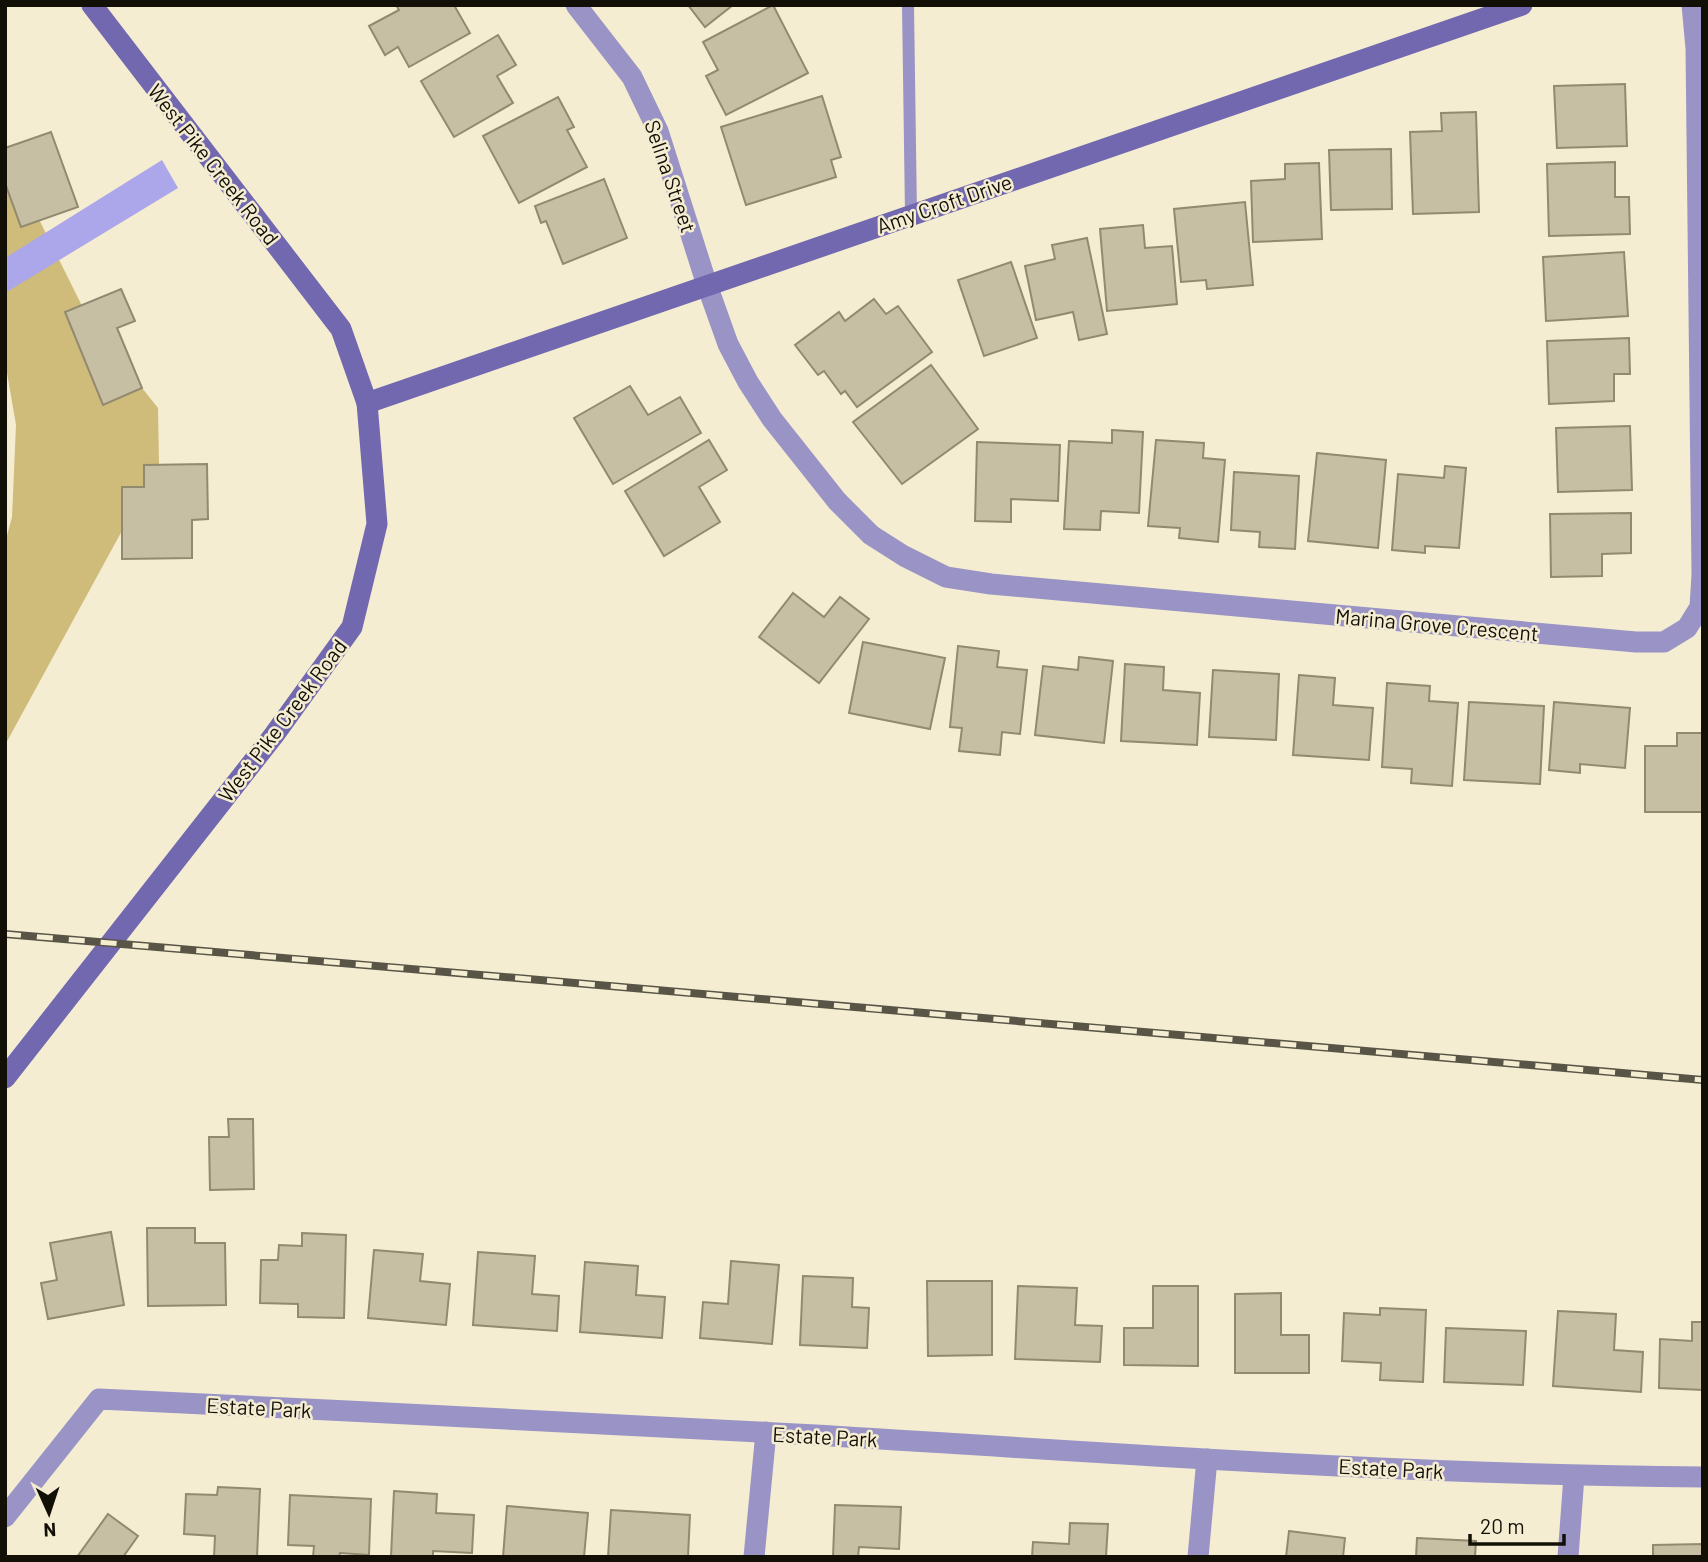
<svg xmlns="http://www.w3.org/2000/svg" width="1708" height="1562" viewBox="0 0 1708 1562" font-family="Barlow,sans-serif">
<style>
.green{fill:#cfbc7a}
.water{fill:#aca6ea}
.building{fill:#c7bfa4;stroke:#918a71;stroke-width:2}
.lines{fill:none;stroke-linecap:round;stroke-linejoin:round}
.lane{stroke:#9994c5;stroke-width:12}
.street{stroke:#9994c5;stroke-width:21}
.secondary{stroke:#7168af;stroke-width:21}
.rail-casing{stroke:#595546;stroke-width:8}
.rail{stroke:#f5edd2;stroke-width:5;stroke-dasharray:16;stroke-linecap:butt}
.labels{text-anchor:middle;dominant-baseline:central;stroke-width:5;stroke-linejoin:round;paint-order:stroke}
.street-label{font-size:21px;fill:#120f06;stroke:#f5edd2}
</style>
<rect width="100%" height="100%" fill="#f5edd2"/>
<polygon class="green" points="5,151 91,324 158,408 159,463 5,745 5,543 12,517 16,425 5,361"/>
<polygon class="water" points="162,160 178,188 5,293 5,258"/>
<g class="building">
<polygon points="396,5 454,5 470,33 409,67 398,47 385,55 369,26 399,10"/>
<polygon points="688,5 733,5 705,27"/>
<polygon points="773,5 808,73 726,115 706,76 718,70 703,42"/>
<polygon points="498,35 516,65 497,76 513,103 454,137 421,81"/>
<polygon points="1625,84 1627,146 1557,148 1554,86"/>
<polygon points="822,96 841,157 831,160 836,177 746,205 721,127"/>
<polygon points="558,97 574,127 567,130 587,167 519,203 483,136"/>
<polygon points="1476,112 1479,212 1413,214 1410,132 1442,131 1441,113"/>
<polygon points="51,132 78,207 21,227 5,183 5,148"/>
<polygon points="1391,149 1392,209 1331,210 1329,150"/>
<polygon points="1615,162 1615,197 1629,197 1630,234 1549,236 1547,164"/>
<polygon points="1319,163 1322,239 1253,242 1251,181 1285,179 1285,164"/>
<polygon points="604,179 627,238 563,264 546,221 541,223 535,206"/>
<polygon points="1245,202 1253,285 1207,289 1206,280 1181,282 1174,209"/>
<polygon points="1143,225 1145,248 1172,246 1177,304 1107,311 1100,229"/>
<polygon points="1087,238 1107,334 1079,340 1073,312 1036,320 1025,266 1055,259 1052,245"/>
<polygon points="1624,252 1628,316 1546,321 1543,257"/>
<polygon points="1011,262 1037,338 984,356 958,280"/>
<polygon points="121,289 135,321 117,328 142,388 103,405 65,312"/>
<polygon points="874,299 886,314 898,306 932,352 857,407 845,391 841,394 824,371 818,375 795,345 839,312 845,321"/>
<polygon points="1629,338 1630,374 1614,374 1614,401 1549,404 1547,341"/>
<polygon points="931,365 978,429 902,484 853,422"/>
<polygon points="630,386 648,415 680,397 701,433 613,484 574,418"/>
<polygon points="1630,426 1632,490 1558,492 1556,428"/>
<polygon points="1112,430 1143,432 1139,513 1101,511 1100,530 1064,529 1069,441 1112,443"/>
<polygon points="709,440 727,470 699,487 720,522 664,556 625,491"/>
<polygon points="1156,440 1204,443 1203,458 1225,460 1218,542 1179,538 1180,528 1148,526"/>
<polygon points="977,442 1060,445 1058,501 1011,499 1011,522 975,521"/>
<polygon points="1317,453 1386,460 1378,548 1308,541"/>
<polygon points="207,464 208,519 192,520 192,558 122,559 122,487 144,487 144,465"/>
<polygon points="1445,466 1466,468 1459,548 1425,546 1425,553 1392,550 1398,474 1444,478"/>
<polygon points="1234,472 1299,476 1295,549 1259,547 1260,532 1231,530"/>
<polygon points="1631,513 1631,553 1602,554 1602,576 1551,577 1550,514"/>
<polygon points="793,593 824,617 840,597 869,619 819,683 759,637"/>
<polygon points="863,642 945,658 930,729 849,713"/>
<polygon points="958,646 999,651 997,667 1027,670 1020,734 1002,732 1000,755 959,751 962,728 950,727"/>
<polygon points="1079,657 1113,661 1104,743 1035,735 1043,666 1078,670"/>
<polygon points="1125,664 1164,667 1163,690 1200,693 1197,745 1121,741"/>
<polygon points="1213,670 1279,674 1276,740 1209,737"/>
<polygon points="1299,675 1335,678 1333,705 1373,708 1369,760 1293,755"/>
<polygon points="1387,683 1430,686 1429,701 1458,703 1452,786 1411,783 1412,769 1382,767"/>
<polygon points="1469,702 1544,706 1540,784 1464,780"/>
<polygon points="1554,702 1630,708 1625,768 1580,764 1580,773 1549,770"/>
<polygon points="1677,733 1703,733 1703,812 1645,812 1645,746 1677,746"/>
<polygon points="228,1119 253,1119 254,1189 210,1190 209,1137 229,1137"/>
<polygon points="147,1228 195,1228 195,1243 225,1243 226,1305 148,1306"/>
<polygon points="111,1232 124,1305 48,1319 41,1283 57,1280 50,1243"/>
<polygon points="302,1233 346,1235 344,1318 298,1317 298,1304 260,1303 261,1260 278,1260 279,1245 302,1246"/>
<polygon points="374,1250 423,1254 420,1281 450,1284 446,1325 368,1318"/>
<polygon points="478,1252 535,1256 532,1294 559,1296 557,1331 473,1325"/>
<polygon points="731,1261 779,1265 772,1344 700,1338 703,1302 728,1304"/>
<polygon points="585,1262 638,1266 636,1295 665,1297 662,1338 580,1332"/>
<polygon points="803,1276 853,1278 852,1307 869,1308 867,1348 800,1345"/>
<polygon points="927,1281 992,1281 992,1355 928,1356"/>
<polygon points="1018,1286 1077,1288 1075,1325 1102,1326 1100,1362 1015,1359"/>
<polygon points="1153,1286 1198,1286 1198,1366 1124,1365 1124,1328 1153,1328"/>
<polygon points="1281,1293 1281,1335 1309,1335 1309,1373 1235,1373 1235,1294"/>
<polygon points="1380,1308 1426,1310 1423,1382 1380,1380 1381,1363 1342,1361 1344,1313 1380,1315"/>
<polygon points="1558,1311 1616,1314 1614,1350 1643,1352 1641,1392 1553,1386"/>
<polygon points="1692,1322 1703,1322 1703,1390 1659,1388 1660,1339 1692,1341"/>
<polygon points="1446,1328 1526,1331 1523,1385 1444,1382"/>
<polygon points="218,1487 260,1489 257,1557 214,1557 215,1536 184,1534 186,1494 217,1495"/>
<polygon points="394,1491 437,1494 436,1513 474,1515 472,1553 433,1551 433,1557 391,1557"/>
<polygon points="290,1495 371,1499 369,1555 340,1553 339,1557 313,1557 314,1546 288,1545"/>
<polygon points="835,1505 901,1507 899,1549 859,1547 858,1557 833,1557"/>
<polygon points="507,1506 588,1513 584,1557 503,1557"/>
<polygon points="611,1510 690,1515 688,1557 608,1557"/>
<polygon points="108,1514 138,1536 123,1557 77,1557"/>
<polygon points="1070,1523 1108,1524 1106,1557 1032,1557 1033,1542 1069,1544"/>
<polygon points="1289,1531 1345,1538 1343,1557 1286,1557"/>
<polygon points="1417,1538 1476,1541 1475,1557 1416,1557"/>
<polygon points="1703,1544 1703,1557 1653,1557 1653,1545"/>
</g>
<g class="lines">
<polyline class="lane" points="908,5 911,215"/>
<g class="street">
<polyline points="576,5 632,77 658,131 707,285 728,344 748,382 772,419 837,501 871,535 904,556 946,577 991,584 1636,642 1664,642 1687,628 1700,607 1702,575 1696,48 1692,5"/>
<path d="M5,1517L99,1399C338,1411 577,1421 816,1435C1111,1453 1407,1475 1703,1477"/>
<polyline points="754,1557 766,1432"/>
<polyline points="1198,1557 1207,1459"/>
<polyline points="1568,1557 1574,1476"/>
</g>
<g class="secondary">
<polyline points="367,403 1522,5"/>
<polyline points="5,1078 274,735 352,627 377,524 367,403 341,329 92,5"/>
</g>
<defs>
<polyline id="rail" points="5,934 1703,1080"/>
</defs>
<use href="#rail" class="rail-casing"/>
<use href="#rail" class="rail"/>
</g>
<g class="labels">
<g class="street-label">
<text transform="translate(214 164) rotate(52)">West Pike Creek Road</text>
<text transform="translate(671 176) rotate(71)">Selina Street</text>
<text transform="translate(944 203) rotate(-19)">Amy Croft Drive</text>
<text transform="translate(1437 624) rotate(5)">Marina Grove Crescent</text>
<text transform="translate(282 720) rotate(-53)">West Pike Creek Road</text>
<text transform="translate(259 1407) rotate(3)">Estate Park</text>
<text transform="translate(825 1436) rotate(3)">Estate Park</text>
<text transform="translate(1391 1468) rotate(3)">Estate Park</text>
</g>
</g>
<rect width="1708" height="1562" fill="none" stroke="#120f06" stroke-width="14"/>
<g transform="translate(49 1513) rotate(177)" stroke="#f5edd2" stroke-width="5" paint-order="stroke">
<path d="M0-5L12 26L0 18L-12 26Z" fill="#120f06"/>
<text y="-10" font-size="19" font-weight="bold" text-anchor="middle" fill="#120f06">N</text>
</g>
<path d="M1470 1534v10h94v-10" fill="none" stroke="#120f06" stroke-width="3.5"/>
<text x="1480" y="1534" font-size="21" fill="#120f06" stroke="#f5edd2" stroke-width="5" paint-order="stroke">20 m</text>
</svg>
